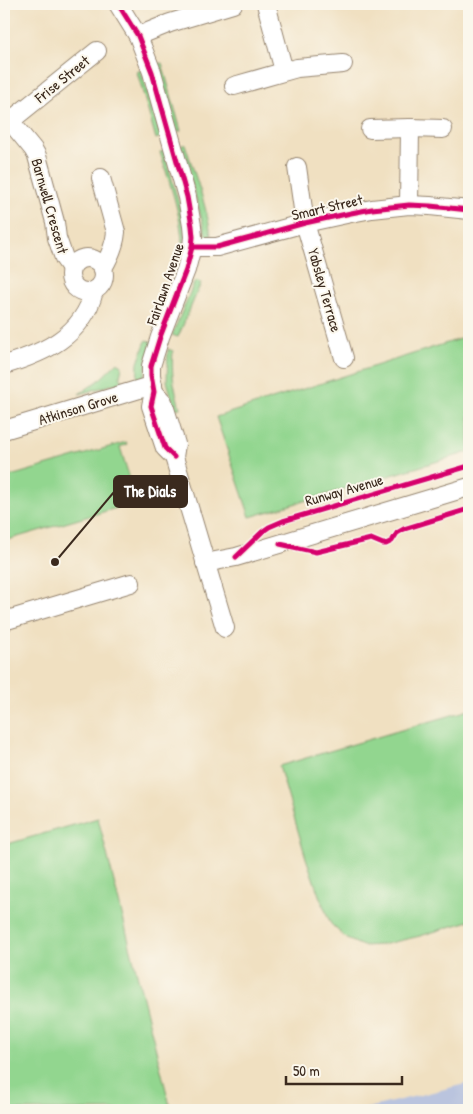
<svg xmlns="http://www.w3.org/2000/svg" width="473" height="1114" viewBox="0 0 473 1114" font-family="'Patrick Hand',sans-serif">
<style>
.industrial{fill:#bac4de}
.green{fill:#92d68f;stroke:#668056}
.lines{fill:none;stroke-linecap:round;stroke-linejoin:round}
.street-casing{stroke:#968570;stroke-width:20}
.street{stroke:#fff;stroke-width:18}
.cycleway-casing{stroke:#fbf7ec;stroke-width:8}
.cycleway{stroke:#d6006c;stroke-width:5}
.labels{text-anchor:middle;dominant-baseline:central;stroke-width:4;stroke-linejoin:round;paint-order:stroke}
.street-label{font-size:15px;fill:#3b2a1e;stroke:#fbf7ec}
.leader{fill:none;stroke:#3b2a1e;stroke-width:2}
.callout-dot{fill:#3b2a1e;stroke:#fbf7ec;stroke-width:2}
.callout{fill:#3b2a1e;stroke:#3b2a1e;stroke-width:2}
.callout-label{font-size:16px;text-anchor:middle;font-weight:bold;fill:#fff}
</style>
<rect width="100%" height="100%" fill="#fbf7ec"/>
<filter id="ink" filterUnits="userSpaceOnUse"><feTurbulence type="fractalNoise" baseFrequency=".02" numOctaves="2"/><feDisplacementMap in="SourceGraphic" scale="10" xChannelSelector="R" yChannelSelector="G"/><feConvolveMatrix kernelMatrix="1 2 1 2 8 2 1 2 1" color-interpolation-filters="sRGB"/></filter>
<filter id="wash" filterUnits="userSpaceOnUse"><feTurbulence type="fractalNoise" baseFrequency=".0096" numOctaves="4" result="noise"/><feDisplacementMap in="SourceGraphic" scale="20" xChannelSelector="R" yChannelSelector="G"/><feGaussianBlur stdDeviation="1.12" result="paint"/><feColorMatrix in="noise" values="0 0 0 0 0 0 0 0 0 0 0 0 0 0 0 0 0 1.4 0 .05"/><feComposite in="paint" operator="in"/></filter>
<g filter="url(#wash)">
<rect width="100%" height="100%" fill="#f0e0c1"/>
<polygon class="industrial" points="469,1083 469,1110 359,1110 368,1108"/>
<g class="green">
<polygon points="162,63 181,131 176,132 157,64"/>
<polygon points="141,70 161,137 156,139 137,72"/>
<path d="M185,144C195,176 209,211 212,244L207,238L181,146Z"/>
<path d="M164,151L182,214L185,231V247L158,329L153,326C163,303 176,278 181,254C186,226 168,179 160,152Z"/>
<polygon points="195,281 201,283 178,337 172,335"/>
<polygon points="469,336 469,452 250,517 216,417"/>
<polygon points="147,340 152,342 143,381 137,387 138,363 145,343"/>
<path d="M168,349L173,351C171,375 174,385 180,408L175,409L167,381Z"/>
<polygon points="118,362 122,366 120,376 122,382 79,394 98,381"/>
<polygon points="126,442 127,444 120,447 137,502 4,541 4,478"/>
<polygon points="469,710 469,921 420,936 381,945 363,946 347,939 331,924 320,898 306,858 279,766"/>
<polygon points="98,818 171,1110 4,1110 4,845"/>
</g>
</g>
<g filter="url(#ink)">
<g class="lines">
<defs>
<g id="street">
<polyline points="118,4 138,36 152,72 187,197 192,226 193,237 192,247 186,270 160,337 151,366 151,375 154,392 151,406 165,448 174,457"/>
<polyline points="266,4 284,71"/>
<polyline points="138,36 170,23 233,4"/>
<polyline points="234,86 297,68 343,64"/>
<polyline points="10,121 33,149 37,156 55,222 57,238 64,258 71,268"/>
<polyline points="4,126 97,51"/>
<polyline points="370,129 410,128 443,129"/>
<polyline points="297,167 305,223 344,358"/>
<path d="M101,178L116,232C115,245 110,256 103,268"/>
<polyline points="409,205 410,128"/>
<polyline points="192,247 217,247 305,223 351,213 372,209 409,205 430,206 469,210"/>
<circle cx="87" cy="275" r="17"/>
<path d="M4,365C44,353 83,336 94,291"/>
<polyline points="154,392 163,402 176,444 174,457 225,628"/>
<polyline points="4,430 153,385"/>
<polyline points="205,563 236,557 469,487"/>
<polyline points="4,621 131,583"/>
</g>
</defs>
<use href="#street" class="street-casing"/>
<use href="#street" class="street"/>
<defs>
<g id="cycleway">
<polyline points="118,4 138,36 152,72 187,197 192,226 193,237 192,247 186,270 160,337 151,366 151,375 154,392 151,406 165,448 174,457"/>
<polyline points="192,247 217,247 305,223 351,213 372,209 409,205 430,206 469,210"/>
<polyline points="280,544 316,552 371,539 383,544 386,544 392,541 397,533 404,529 469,509"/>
<polyline points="236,557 262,532 269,527 283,521 469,466"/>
</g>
</defs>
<use href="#cycleway" class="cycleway-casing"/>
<use href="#cycleway" class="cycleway"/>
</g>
</g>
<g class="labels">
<g class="street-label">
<text transform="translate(62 79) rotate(-39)">Frise Street</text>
<text transform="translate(50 206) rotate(74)">Barnwell Crescent</text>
<text transform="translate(327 207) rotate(-13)">Smart Street</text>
<text transform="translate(165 284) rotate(-71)">Fairlawn Avenue</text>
<text transform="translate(325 290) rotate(74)">Yabsley Terrace</text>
<text transform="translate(78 408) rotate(-17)">Atkinson Grove</text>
<text transform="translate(344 490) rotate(-16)">Runway Avenue</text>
</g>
</g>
<path class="leader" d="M55 562L114 492"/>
<circle class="callout-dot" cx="55" cy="562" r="5"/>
<rect class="callout" x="114" y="476" width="73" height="31" rx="5"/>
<g class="callout-label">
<text x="150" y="497">The Dials</text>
</g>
<rect width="473" height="1114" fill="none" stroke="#fbf7ec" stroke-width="20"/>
<path d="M286 1076v8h116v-8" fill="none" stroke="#3b2a1e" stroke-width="2.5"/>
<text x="293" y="1076" font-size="15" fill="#3b2a1e" stroke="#fbf7ec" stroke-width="4" paint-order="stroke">50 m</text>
</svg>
